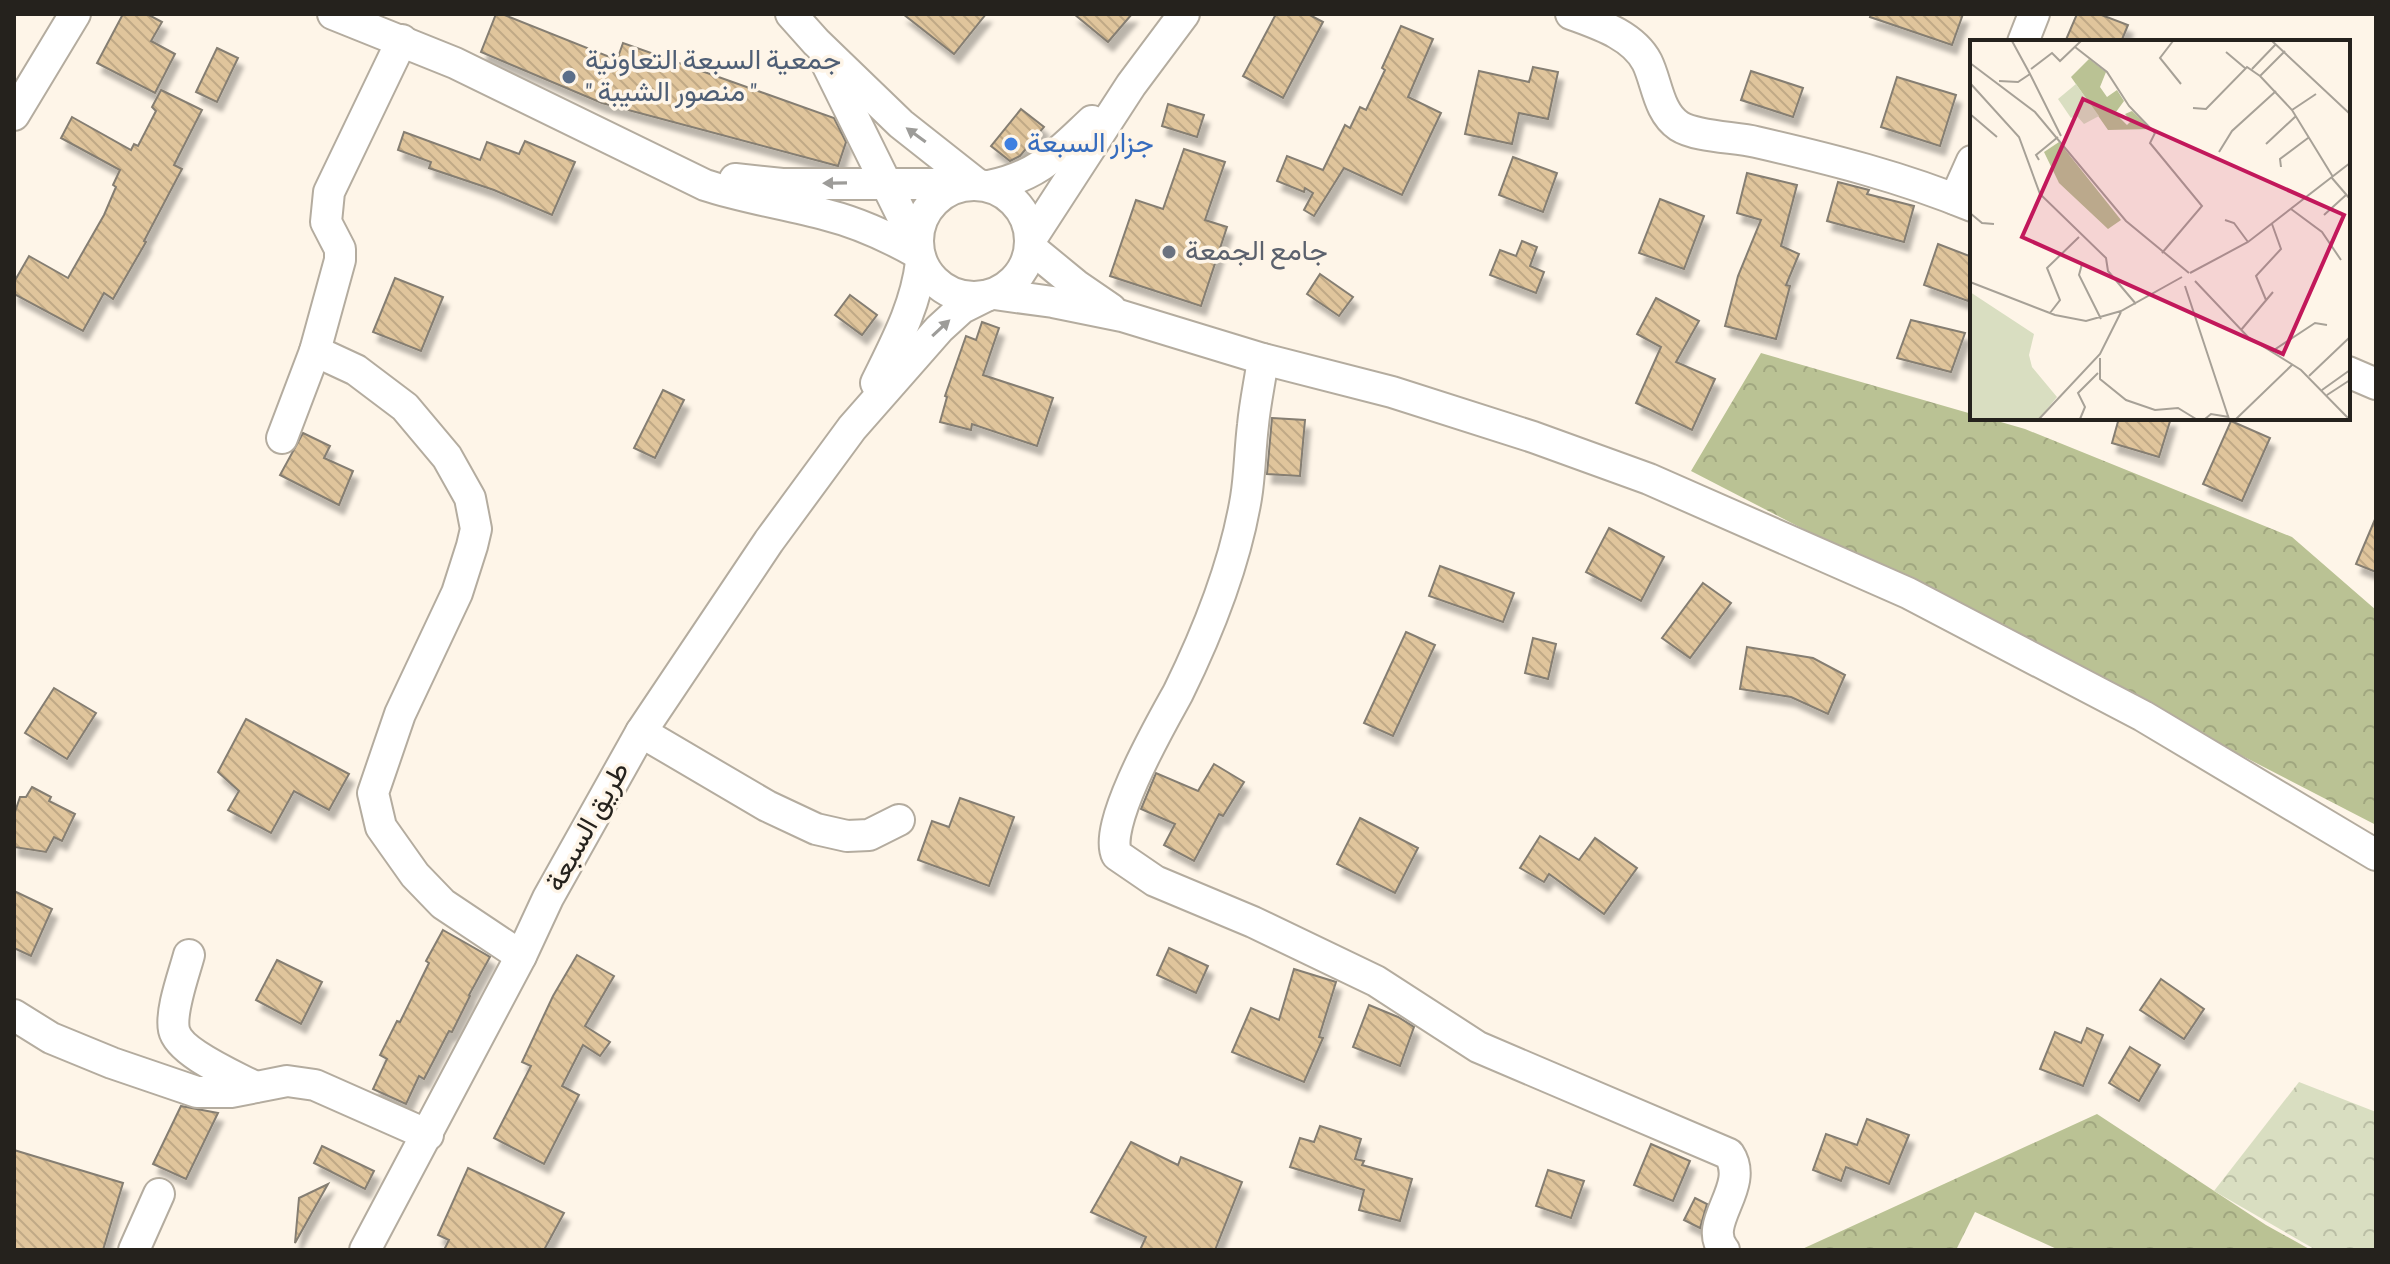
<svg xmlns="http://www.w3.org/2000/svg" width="2390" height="1264" viewBox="0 0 2390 1264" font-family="'Alegreya Sans',Vazirmatn,sans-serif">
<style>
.forest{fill:url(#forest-crowns)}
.park{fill:url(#park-crowns)}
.building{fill:url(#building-back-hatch);stroke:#857e72;stroke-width:2;filter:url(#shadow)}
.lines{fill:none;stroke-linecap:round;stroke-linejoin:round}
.minor-casing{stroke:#b4ac9f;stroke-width:34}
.minor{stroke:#fff;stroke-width:30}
.oneway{fill:#9d9c99}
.service-dot{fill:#5c6f8a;stroke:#fef5e8;stroke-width:3}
.shop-dot{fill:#3f7fe0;stroke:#fef5e8;stroke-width:3}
.worship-dot{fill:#6b7280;stroke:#fef5e8;stroke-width:3}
.labels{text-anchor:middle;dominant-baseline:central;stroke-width:7;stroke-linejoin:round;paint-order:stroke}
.service-label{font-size:28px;fill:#4e5e75;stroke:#fef5e8;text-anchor:start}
.shop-label{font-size:28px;fill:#366cbe;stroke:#fef5e8;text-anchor:start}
.worship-label{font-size:28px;fill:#5b616d;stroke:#fef5e8;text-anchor:start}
.street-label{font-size:28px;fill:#25221d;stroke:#fef5e8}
.inset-road{fill:none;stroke:#a7a197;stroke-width:2}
.view{fill:#c2185b;fill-opacity:0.15;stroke:#c2185b;stroke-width:4}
.inset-edge{fill:none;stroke:#25221d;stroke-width:4}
</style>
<defs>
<pattern id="forest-crowns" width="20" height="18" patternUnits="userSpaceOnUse" patternTransform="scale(2)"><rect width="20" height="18" fill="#bac294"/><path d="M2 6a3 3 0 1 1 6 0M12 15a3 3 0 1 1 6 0" fill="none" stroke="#a0a67f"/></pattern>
<pattern id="park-crowns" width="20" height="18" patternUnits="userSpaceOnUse" patternTransform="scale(2)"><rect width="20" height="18" fill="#d9dec1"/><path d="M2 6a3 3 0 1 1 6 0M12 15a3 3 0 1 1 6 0" fill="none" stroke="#babea5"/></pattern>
<pattern id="building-back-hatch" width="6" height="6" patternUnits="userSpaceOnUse" patternTransform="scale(2)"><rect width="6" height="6" fill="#e0c59c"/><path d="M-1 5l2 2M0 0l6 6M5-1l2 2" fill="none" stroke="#c0a986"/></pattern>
<filter id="shadow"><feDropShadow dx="5" dy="9" stdDeviation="2" flood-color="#0004"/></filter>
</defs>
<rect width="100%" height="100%" fill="#fef5e8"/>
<g class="forest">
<polygon points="1761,353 1972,414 1972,418 1987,418 2025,429 2292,537 2376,610 2376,825 1691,471"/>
<polygon points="2097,1114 2266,1225 2311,1250 2059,1250 1975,1212 1956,1250 1800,1250"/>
</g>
<polygon class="park" points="2299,1082 2376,1112 2376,1250 2316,1250 2214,1191"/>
<g class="building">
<polygon points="123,14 147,14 162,22 151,41 175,54 155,93 97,63"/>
<polygon points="496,14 502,14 617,60 623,43 834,118 846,142 838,166 602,103 481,52"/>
<polygon points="903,14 986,14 954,54"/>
<polygon points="1074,14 1132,14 1108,42"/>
<polygon points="1276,14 1308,14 1323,22 1283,98 1243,76"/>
<polygon points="1871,14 1963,14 1952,45 1870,17"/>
<polygon points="2077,14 2099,14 2128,25 2121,42 2065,42"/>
<polygon points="1401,26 1433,39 1408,97 1441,113 1402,195 1344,168 1314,216 1304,210 1313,193 1305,188 1304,192 1277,181 1287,156 1323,170 1345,125 1350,128 1360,107 1366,110 1385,70 1382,68"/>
<polygon points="217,48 238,58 217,102 196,92"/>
<polygon points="1533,67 1558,72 1548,119 1519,113 1512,144 1465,134 1479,71 1529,82"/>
<polygon points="1751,71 1803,88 1793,117 1741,100"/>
<polygon points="1897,77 1956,95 1940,146 1881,127"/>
<polygon points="161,90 202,110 174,165 182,169 144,241 146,242 113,299 104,293 83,331 14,294 14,282 29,256 68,278 104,215 116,187 113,185 120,170 61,138 72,117 131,150 134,144 138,146 156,111 152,107"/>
<polygon points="1168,104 1204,115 1197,137 1162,126"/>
<polygon points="1021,109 1044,127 1020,156 1010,161 991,146"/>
<polygon points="404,132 480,160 487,142 519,154 525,141 575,162 552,215 494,190 429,168 431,162 398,150"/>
<polygon points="1184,149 1225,162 1205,220 1227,227 1201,306 1110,276 1136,200 1163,209"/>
<polygon points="1513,157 1557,173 1543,212 1499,195"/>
<polygon points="1747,173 1797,185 1781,246 1799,254 1786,285 1790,286 1776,339 1725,326 1738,276 1761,220 1737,213"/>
<polygon points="1838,182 1869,190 1867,194 1914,206 1904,242 1827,221"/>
<polygon points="1660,199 1704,216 1684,269 1639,253"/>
<polygon points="1522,241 1537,247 1530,266 1544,272 1536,293 1490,275 1500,250 1516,256"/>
<polygon points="1938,244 1972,257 1972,290 1968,301 1924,285"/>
<polygon points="1320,274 1353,297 1339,316 1307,294"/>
<polygon points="395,278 443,297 421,351 373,332"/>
<polygon points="850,295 877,315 862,335 835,315"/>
<polygon points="1656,298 1699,321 1676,362 1715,379 1692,430 1636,403 1661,347 1637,334"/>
<polygon points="1911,320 1965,333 1951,372 1897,358"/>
<polygon points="982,322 999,328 983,375 1053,398 1037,446 972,424 971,430 940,422 947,397 945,396 966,336 976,340"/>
<polygon points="663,390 684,400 655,458 634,448"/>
<polygon points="1272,418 1305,420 1300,476 1267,474"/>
<polygon points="2119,418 2171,418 2159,457 2112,443"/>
<polygon points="2231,421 2270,438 2242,501 2203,484"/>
<polygon points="303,433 330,446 324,458 353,471 339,505 280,475"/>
<polygon points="2376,517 2376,572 2356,564"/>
<polygon points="1609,528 1664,557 1641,601 1586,572"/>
<polygon points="1440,566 1514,593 1503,622 1429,596"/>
<polygon points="1703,583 1731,603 1690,658 1662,638"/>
<polygon points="1406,632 1435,645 1393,736 1364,723"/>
<polygon points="1533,638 1556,644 1548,679 1525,673"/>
<polygon points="1747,647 1813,658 1845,675 1828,714 1791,697 1740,689"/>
<polygon points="54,688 96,713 67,759 25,733"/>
<polygon points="246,719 349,774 329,810 294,791 271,833 228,810 239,791 218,772"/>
<polygon points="1214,764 1244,782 1223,816 1219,814 1194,861 1164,845 1175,824 1141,809 1156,773 1198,791"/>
<polygon points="32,787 51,797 49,801 75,814 62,841 54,837 46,852 14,847 14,815 20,797 26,797"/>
<polygon points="960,798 1014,817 989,886 918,860 932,821 949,827"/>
<polygon points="1360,818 1418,848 1395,893 1337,864"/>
<polygon points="1540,836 1579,860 1595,838 1637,868 1604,914 1549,874 1544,882 1520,868"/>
<polygon points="14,891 52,909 31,956 14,948"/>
<polygon points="443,930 490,957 469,995 470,996 452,1032 449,1031 424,1079 419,1076 406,1104 373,1089 387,1059 380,1055 397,1021 400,1022 429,963 426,961"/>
<polygon points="1169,948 1208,966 1196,993 1157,975"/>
<polygon points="577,955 614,976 585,1026 610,1042 600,1056 583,1045 562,1086 579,1095 544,1164 494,1138 531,1066 522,1062 553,996"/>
<polygon points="277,960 322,982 301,1024 256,1000"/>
<polygon points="1294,969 1336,982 1319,1037 1323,1038 1304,1082 1232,1052 1251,1008 1279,1020"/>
<polygon points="2161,979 2204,1009 2184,1039 2140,1010"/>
<polygon points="1369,1005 1398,1017 1414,1027 1400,1066 1353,1047"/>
<polygon points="2087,1028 2103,1035 2083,1086 2040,1069 2055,1032 2081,1043"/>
<polygon points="2130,1047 2160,1065 2139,1101 2109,1083"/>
<polygon points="181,1106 218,1113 186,1179 153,1164"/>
<polygon points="1867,1119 1909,1135 1889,1184 1846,1167 1841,1181 1813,1170 1826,1134 1857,1145"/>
<polygon points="1320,1126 1361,1139 1355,1159 1364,1161 1362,1165 1412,1179 1400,1221 1359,1210 1364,1190 1290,1167 1300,1138 1314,1142"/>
<polygon points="1131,1142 1178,1165 1181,1157 1242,1182 1215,1250 1140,1250 1146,1237 1091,1212"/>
<polygon points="1651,1144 1690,1161 1673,1201 1634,1185"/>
<polygon points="322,1146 374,1171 365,1189 314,1163"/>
<polygon points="14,1150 123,1183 103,1250 14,1250"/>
<polygon points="468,1168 564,1213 544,1250 444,1250 449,1240 438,1235"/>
<polygon points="1548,1170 1584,1181 1571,1218 1536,1206"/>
<polygon points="328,1184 295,1243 299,1198"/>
<polygon points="1695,1198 1707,1204 1700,1228 1684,1220"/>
</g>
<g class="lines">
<defs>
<g id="minor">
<path d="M333,14L455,63L705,185C745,198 786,204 827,215C859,223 891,238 919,254"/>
<polyline points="791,14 816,42 901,124 977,184"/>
<path d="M1571,14C1598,24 1633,35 1647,62C1657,82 1658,112 1679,126C1696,137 1735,137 1756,142C1830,159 1902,177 1972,206"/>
<polyline points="2023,42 2034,14"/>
<polyline points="826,62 917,246"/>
<polyline points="14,115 75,14"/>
<polyline points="735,179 782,184 963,184"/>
<circle cx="974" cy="241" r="56"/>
<path d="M989,186C1038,176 1057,154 1092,121"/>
<polyline points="1955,199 1972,161"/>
<polyline points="1031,239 1131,85 1184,14"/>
<polyline points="1031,248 1076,285 1111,309"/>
<polyline points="994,294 1053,302 1122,316 1263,359 1392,392 1533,437 1649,479 1908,593 2143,716 2376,855"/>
<polyline points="315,351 356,370 405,407 447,457 470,498 476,529 472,546 457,593 400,714 373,793 381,827 415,875 443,904 521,956"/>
<path d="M1263,359C1260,381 1255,403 1253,425C1250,449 1250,474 1246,498C1235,564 1208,632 1178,693C1162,722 1102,826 1117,855L1155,881L1253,922L1376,981L1478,1047L1729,1154C1751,1187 1701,1223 1724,1250"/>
<polyline points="2348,372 2376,384"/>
<path d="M876,383C895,344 916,306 921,262"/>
<polyline points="282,438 315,351 340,260 340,249 326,222 329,192 402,40"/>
<polyline points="641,732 767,806 816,829 847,836 869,835 899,820"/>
<path d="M189,955C184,974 170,1011 174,1030C179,1053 235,1076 255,1087"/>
<polyline points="14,1015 51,1038 112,1063 197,1092 231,1092 287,1081 315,1085 428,1135"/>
<polyline points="134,1250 159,1194"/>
<polyline points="365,1250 521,956 548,898 641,732 769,541 852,428 939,329 962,308 986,296"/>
</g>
</defs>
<use href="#minor" class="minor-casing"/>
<use href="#minor" class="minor"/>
</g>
<defs><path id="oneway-solid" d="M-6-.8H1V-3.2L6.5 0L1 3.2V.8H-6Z" transform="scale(2)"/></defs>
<g class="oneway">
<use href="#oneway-solid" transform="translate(916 135) rotate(-144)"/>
<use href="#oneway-solid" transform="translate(835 183) rotate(179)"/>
<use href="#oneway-solid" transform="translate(941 328) rotate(-43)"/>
</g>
<circle class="service-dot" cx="569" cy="77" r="8"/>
<circle class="shop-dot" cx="1011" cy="144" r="8"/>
<circle class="worship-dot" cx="1169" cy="252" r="8"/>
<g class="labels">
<g class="service-label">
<text x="585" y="61">جمعية السبعة التعاونية<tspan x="585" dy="32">" منصور الشيبة "</tspan></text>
</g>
<g class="shop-label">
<text x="1027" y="144">جزار السبعة</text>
</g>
<g class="worship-label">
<text x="1185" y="252">جامع الجمعة</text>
</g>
<g class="street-label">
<text transform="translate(588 827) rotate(-61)">طريق السبعة</text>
</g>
</g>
<g transform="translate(1970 40)">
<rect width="380" height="380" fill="#fef5e8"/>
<path d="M119,19L136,32L130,47L137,57L147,50L154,61L146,72L150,78L157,85L161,81L155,74L162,71L181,89L138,90L101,37ZM89,102L151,180L138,189L89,143L74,112Z" fill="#bac294"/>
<path d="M0,252L64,294L59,315L62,327L87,357L69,379H0Z" fill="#d9dec1"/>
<path d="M106,44L129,76L114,84L106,75L101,78L88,59Z" fill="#d9dec1"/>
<path class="inset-road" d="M203,1L190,18L211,44M302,1L380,74M105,7L137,32L159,66L185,93L180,103L232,166L192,213M315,11L290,36L322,70L363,137M256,12L275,28M0,23L65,72L156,181L219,233M61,29L82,13L90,21L111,1M282,29L306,4M60,34L91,96M29,41L48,42L60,34L42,1M0,43L49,97L70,154L136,218L138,231L166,264M223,68L236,69L277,27L290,36M322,70L346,54M0,74L27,97M296,104L326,76M249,112L262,91L306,51M69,120L66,115L88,97M311,127L310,119L338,98M362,138L380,159M321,169L352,192L371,220M0,173L12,183L24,184M354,175L376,155M255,180L264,183L278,202M112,224L109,235L131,279M220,233L278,202L380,123M225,241L278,297L331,330L379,379M0,242L85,275L116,281L151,271L212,237M215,246L259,379M296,260L286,236L311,209L302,184M80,273L90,260L77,228L109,197M271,290L303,252M301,312L345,283L357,285M130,318V339L156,360L185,370L208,368L226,379M339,336L380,297M352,350L380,330M357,355L380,340M69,379L130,314L151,272M110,379L115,367L108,353L128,333M235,379L241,374L259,377M266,379L323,324"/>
<path class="view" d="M113,59L374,175L313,314L52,197Z"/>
<rect width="380" height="380" class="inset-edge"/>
</g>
<rect width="2390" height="1264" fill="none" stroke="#25221d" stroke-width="32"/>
</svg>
